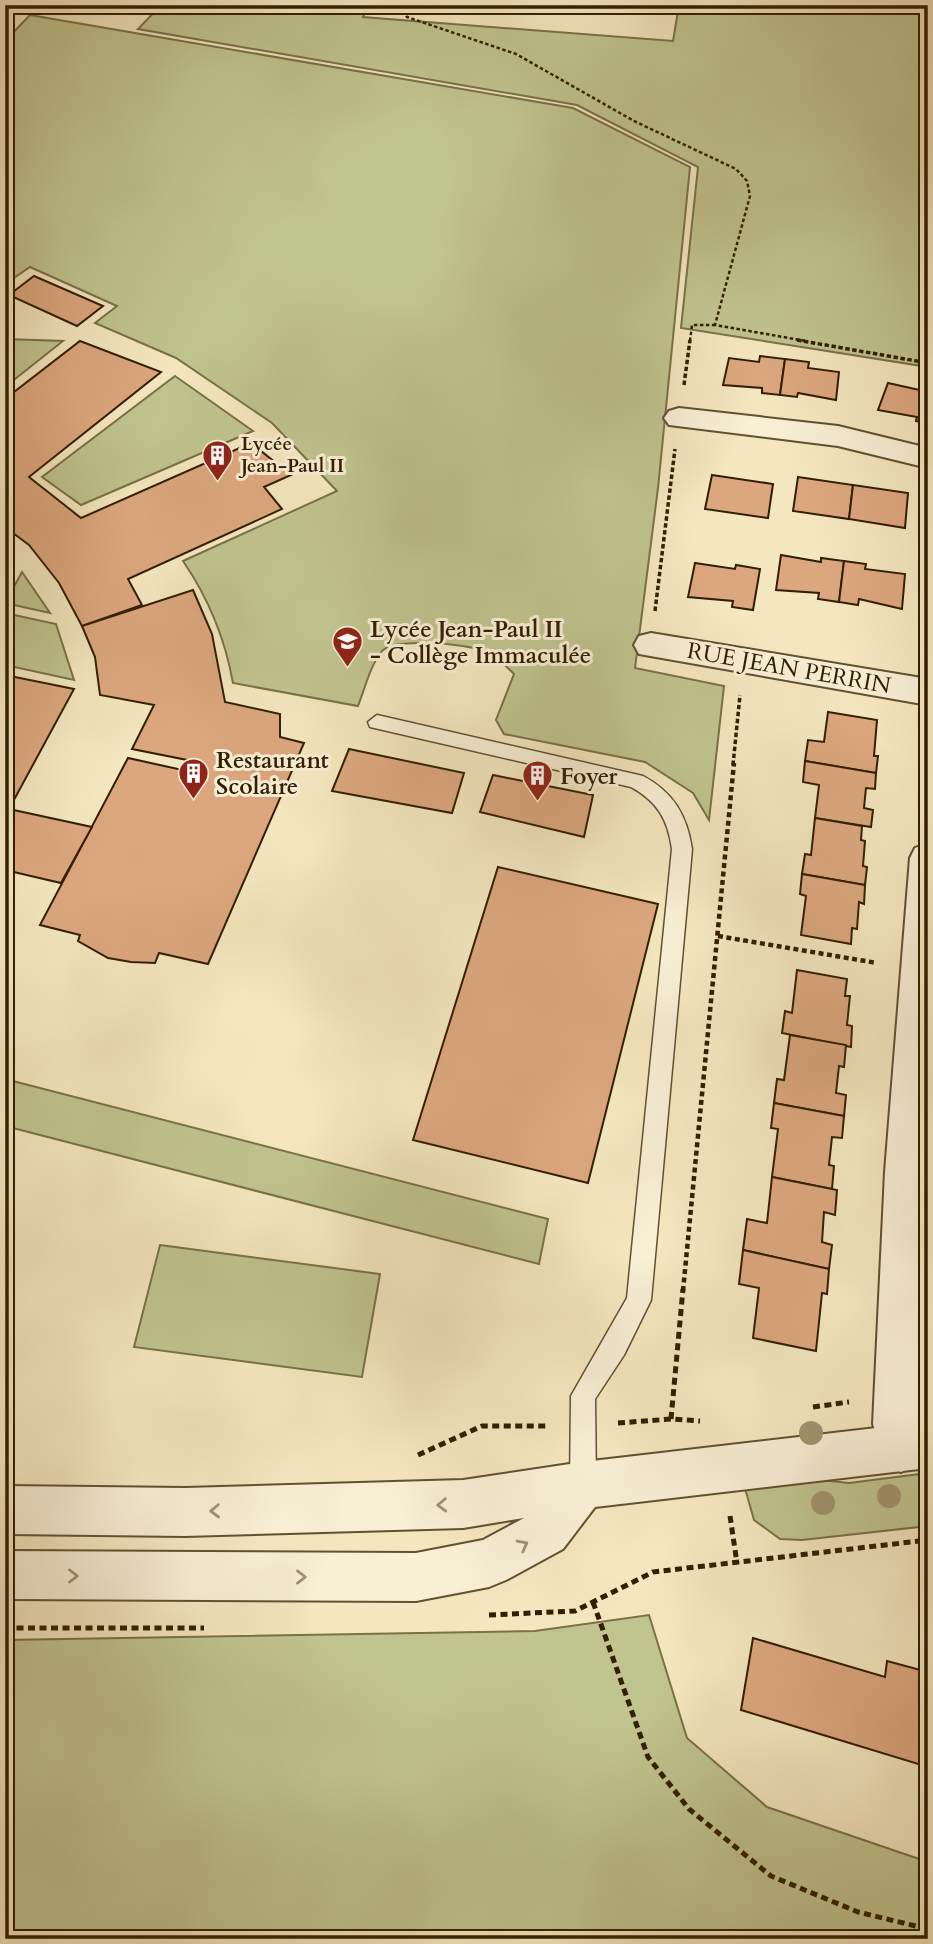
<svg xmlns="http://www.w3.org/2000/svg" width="933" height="1944" viewBox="0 0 933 1944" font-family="Cardo,serif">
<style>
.green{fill:#c0c48f;stroke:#797148;stroke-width:2}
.building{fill:#dca77f;stroke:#321e00;stroke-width:2}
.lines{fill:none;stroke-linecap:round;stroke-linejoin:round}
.service-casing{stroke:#625030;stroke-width:3}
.minor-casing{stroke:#625030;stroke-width:4}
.tertiary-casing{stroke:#625030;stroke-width:4}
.path-far3{stroke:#321e00;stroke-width:2.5;stroke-dasharray:3.5 2.5;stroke-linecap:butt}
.path-far2{stroke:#321e00;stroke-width:3.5;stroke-dasharray:4.5 2.5;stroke-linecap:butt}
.path-far1{stroke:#321e00;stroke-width:4.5;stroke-dasharray:5 3.5;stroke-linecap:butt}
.path{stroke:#321e00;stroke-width:5;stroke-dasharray:7 4.5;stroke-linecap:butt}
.service{fill:#f8efd5;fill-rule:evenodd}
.minor{fill:#f8efd5;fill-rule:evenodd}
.tertiary{fill:#f8efd5;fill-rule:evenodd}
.tree{fill:#a1946e}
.oneway{stroke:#9f9175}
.labels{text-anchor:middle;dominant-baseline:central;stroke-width:6;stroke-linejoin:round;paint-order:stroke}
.far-poi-label{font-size:19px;font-weight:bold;fill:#321e00;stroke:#f8efd5;text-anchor:start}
.poi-label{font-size:23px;font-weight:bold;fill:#321e00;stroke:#f8efd5;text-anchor:start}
.street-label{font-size:23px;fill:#321e00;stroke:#f8efd5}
</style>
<rect width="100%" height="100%" fill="#f4e7bf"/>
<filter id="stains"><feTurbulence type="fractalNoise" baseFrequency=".00286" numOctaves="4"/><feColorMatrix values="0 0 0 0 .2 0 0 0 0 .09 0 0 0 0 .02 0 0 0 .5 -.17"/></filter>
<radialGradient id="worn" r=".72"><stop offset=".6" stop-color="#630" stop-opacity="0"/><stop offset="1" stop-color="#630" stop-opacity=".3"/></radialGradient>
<g class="green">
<polygon points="161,5 369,5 363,17 673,41 679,5 928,5 928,367 681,328 698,167 577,105 138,29"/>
<path d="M30,15L573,108L690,167L658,488L635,668L724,686L709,820L693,793L645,762L504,734L496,720L514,674C505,665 496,656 484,651C467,644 395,637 382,651C370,666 365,688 358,706L233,683C225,638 209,599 183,561L337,491L272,423L176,358L95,323L117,306L30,267L5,284V41Z"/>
<polygon points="5,339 63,341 5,387"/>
<polygon points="175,376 253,431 81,505 42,477"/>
<polygon points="22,572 50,613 5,603"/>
<polygon points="5,613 56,624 74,680 5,665"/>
<polygon points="5,1079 548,1219 539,1264 5,1126"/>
<polygon points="160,1245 380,1274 362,1377 134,1347"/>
<polygon points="928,1473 928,1526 802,1540 780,1539 754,1520 744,1485 811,1479 849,1483"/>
<polygon points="649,1615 687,1738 767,1807 928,1862 928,1939 878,1939 858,1934 776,1939 5,1939 5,1640 535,1631"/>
</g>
<g class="building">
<polygon points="34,276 103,306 77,326 9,295"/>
<polygon points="80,341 161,372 29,477 81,518 251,443 291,475 264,487 282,509 128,579 142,605 82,626 59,583 29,545 5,527 5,399"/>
<polygon points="760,356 785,359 780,395 762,393 762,388 723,385 729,358 759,362"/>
<polygon points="785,359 809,362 808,368 839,372 836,400 798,393 797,397 780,395"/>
<polygon points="888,383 924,391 928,389 928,424 916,421 917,417 878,410"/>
<polygon points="712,475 773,484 768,518 705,509"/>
<polygon points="798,477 853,485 849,519 793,511"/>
<polygon points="853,485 908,493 905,528 849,519"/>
<polygon points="781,555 821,562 821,558 844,561 839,602 818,599 819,593 776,590"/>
<polygon points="844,561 866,564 865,569 905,574 902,609 859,599 858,605 839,602"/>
<polygon points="695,563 735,569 736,565 760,569 753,610 732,607 733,601 688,597"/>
<polygon points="193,590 212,634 225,702 280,714 280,737 304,743 208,964 159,953 155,963 131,962 108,958 78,941 80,935 40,925 128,758 196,773 196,770 192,761 132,749 154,705 100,695 95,657 82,626"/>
<polygon points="5,675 74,689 9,809 92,827 61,883 5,870"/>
<polygon points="828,712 877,720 874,756 878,756 876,773 805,761 808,740 824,742"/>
<polygon points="349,749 464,773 452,813 332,791"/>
<polygon points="805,761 876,773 875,789 866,788 864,808 873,810 871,827 815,818 819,785 803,782"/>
<polygon points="493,775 593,795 584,837 480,812"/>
<polygon points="815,818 862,826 861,840 865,841 863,866 867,867 865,885 802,874 805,854 811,855"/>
<polygon points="498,867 658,904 588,1183 413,1140"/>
<polygon points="802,874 865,885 864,904 859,902 857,929 852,928 851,944 801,935 806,896 800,894"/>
<polygon points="797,970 847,979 845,996 850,996 847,1025 852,1026 851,1047 782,1033 785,1011 792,1013"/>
<polygon points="790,1035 846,1045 844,1067 839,1066 836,1093 846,1095 844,1116 774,1103 777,1079 784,1080"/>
<polygon points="774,1103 844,1116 842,1138 832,1137 829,1165 834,1166 832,1189 772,1177 778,1129 771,1128"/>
<polygon points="772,1177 837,1190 835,1215 824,1212 822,1242 832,1245 829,1269 743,1250 747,1219 767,1223"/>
<polygon points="743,1250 829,1269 827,1294 822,1293 816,1351 753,1338 759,1288 739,1284"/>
<polygon points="753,1638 885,1677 887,1661 928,1672 928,1767 741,1710"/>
</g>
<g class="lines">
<defs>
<g id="service">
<polygon points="8,5 21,5 5,20 5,8"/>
<path d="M377,715L643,776C673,792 687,815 692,849L651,1300L624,1355L595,1399L596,1485L592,1494L583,1498L574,1494L570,1485L571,1396L627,1298L672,849C668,820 658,802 631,787L370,727L368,722Z"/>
</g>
<g id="minor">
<polygon points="679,408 838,426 928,448 928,468 838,446 669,425 664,418 669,411"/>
<polygon points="651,633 928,679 928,705 639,654 634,645 639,636"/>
<polygon points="928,843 928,1158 919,1424 924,1449 917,1465 901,1472 885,1465 873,1424 885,1172 910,858 915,848"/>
</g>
<polygon id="tertiary" points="928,1422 928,1468 595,1507 563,1549 506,1580 489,1587 416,1601 5,1599 5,1551 416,1553 483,1540 524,1518 463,1528 185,1536 5,1534 5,1486 185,1488 463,1480 583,1462"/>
</defs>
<use href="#service" class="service-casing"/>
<use href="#minor" class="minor-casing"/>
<use href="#tertiary" class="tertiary-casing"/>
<g class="path-far3">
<polyline points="401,5 407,17 516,54 634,121 736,169 747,181 750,196 715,325 806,341"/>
<polyline points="690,341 692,325 715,325"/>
</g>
<g class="path-far2">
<polyline points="797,340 928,363"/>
<polyline points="684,385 690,340"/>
<polyline points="655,611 675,449"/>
<polyline points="733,765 740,695"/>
</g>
<g class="path-far1">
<polyline points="718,936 877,963"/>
<polyline points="683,1291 734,763"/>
</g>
<g class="path">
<polyline points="813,1407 849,1402"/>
<polyline points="671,1419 683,1289"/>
<polyline points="618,1423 671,1419 700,1421"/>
<polyline points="418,1455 482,1426 547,1426"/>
<polyline points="730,1516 737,1563"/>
<polyline points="593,1602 648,1757 689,1809 771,1876 858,1912 928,1929"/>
<polyline points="489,1615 575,1611 653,1572 928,1540"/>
<polyline points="5,1628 204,1628"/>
</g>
<use href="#service" class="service"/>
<use href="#minor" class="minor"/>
<use href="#tertiary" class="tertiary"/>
</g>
<g class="tree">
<circle cx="811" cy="1433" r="12"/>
<circle cx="889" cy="1496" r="12"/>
<circle cx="823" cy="1503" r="12"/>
</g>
<defs><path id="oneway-chevron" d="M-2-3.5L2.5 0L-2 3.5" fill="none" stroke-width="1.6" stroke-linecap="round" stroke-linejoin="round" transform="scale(1.75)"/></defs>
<g class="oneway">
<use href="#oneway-chevron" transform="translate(442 1505) rotate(178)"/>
<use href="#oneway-chevron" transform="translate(215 1511) rotate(178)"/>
<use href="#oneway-chevron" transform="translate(523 1545) rotate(-28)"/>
<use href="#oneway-chevron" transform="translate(73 1576)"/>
<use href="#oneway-chevron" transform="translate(301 1577)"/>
</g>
<defs>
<symbol id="building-pin" viewBox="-11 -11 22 30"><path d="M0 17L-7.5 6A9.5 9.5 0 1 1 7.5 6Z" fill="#8f2418" stroke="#f8efd5"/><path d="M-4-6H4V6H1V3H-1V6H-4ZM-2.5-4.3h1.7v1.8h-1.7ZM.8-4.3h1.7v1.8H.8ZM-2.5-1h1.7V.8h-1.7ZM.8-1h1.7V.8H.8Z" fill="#fff"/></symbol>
<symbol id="school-pin" viewBox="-11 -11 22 30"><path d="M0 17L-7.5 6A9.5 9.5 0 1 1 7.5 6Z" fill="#8f2418" stroke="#f8efd5"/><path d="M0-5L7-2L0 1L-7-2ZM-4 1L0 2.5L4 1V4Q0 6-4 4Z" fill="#fff"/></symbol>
</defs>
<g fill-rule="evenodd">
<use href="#building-pin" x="200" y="438" width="35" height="47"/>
<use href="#school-pin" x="330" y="624" width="35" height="47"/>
<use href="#building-pin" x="176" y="756" width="35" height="47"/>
<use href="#building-pin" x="520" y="758" width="35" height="47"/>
</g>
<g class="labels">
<g class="far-poi-label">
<text x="241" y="444">Lycée<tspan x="241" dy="22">Jean-Paul II</tspan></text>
</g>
<g class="poi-label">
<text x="370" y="629">Lycée Jean-Paul II<tspan x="370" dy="26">- Collège Immaculée</tspan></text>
<text x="216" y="760">Restaurant<tspan x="216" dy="26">Scolaire</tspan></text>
<text x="560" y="776">Foyer</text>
</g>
<g class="street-label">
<text transform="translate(789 668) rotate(10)">RUE JEAN PERRIN</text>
</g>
</g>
<rect width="933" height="1944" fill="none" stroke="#f4e7bf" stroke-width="28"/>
<rect x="7" y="7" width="919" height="1930" fill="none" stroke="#321e00" stroke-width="3.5"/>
<rect x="14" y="14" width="905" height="1916" fill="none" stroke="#321e00" stroke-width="2"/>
<rect width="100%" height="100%" filter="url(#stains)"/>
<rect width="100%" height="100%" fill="url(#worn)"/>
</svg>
